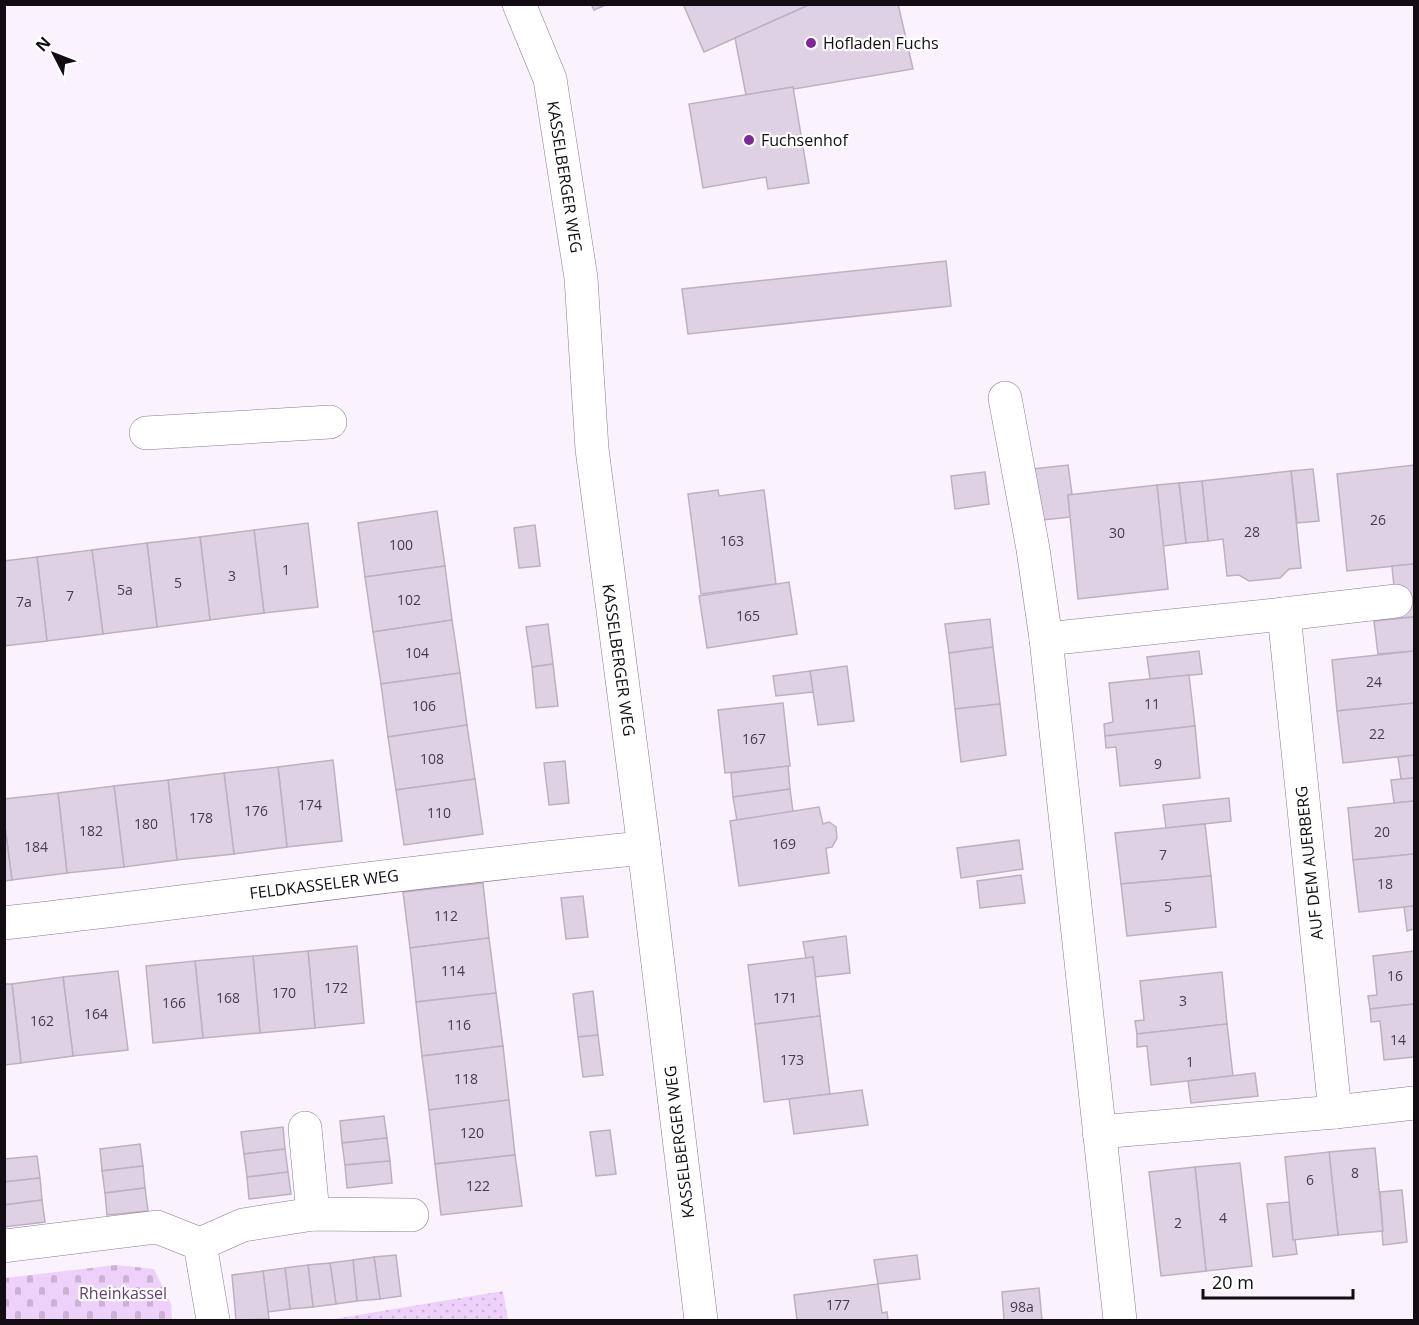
<svg xmlns="http://www.w3.org/2000/svg" width="1419" height="1325" viewBox="0 0 1419 1325" font-family="'Open Sans',sans-serif">
<style>
.cemetery{fill:url(#cemetery-stones)}
.park{fill:url(#park-dots)}
.building{fill:#ded1e4;stroke:#bcb0c1;stroke-width:1.5}
.lines{fill:none;stroke-linecap:round;stroke-linejoin:round}
.minor-casing{stroke:#887c8d;stroke-width:34}
.minor{stroke:#fff;stroke-width:33}
.poi-dot{fill:#7c2898;stroke:#fff;stroke-width:2}
.labels{text-anchor:middle;dominant-baseline:central;stroke-width:4.5;stroke-linejoin:round;paint-order:stroke}
.number-label{font-size:14px;fill:#443e47}
.poi-label{font-size:16px;fill:#110d13;stroke:#fff;text-anchor:start}
.street-label{font-size:16px;fill:#110d13;stroke:#fff}
.park-label{font-size:16px;fill:#663d75;stroke:#fff}
</style>
<defs>
<pattern id="cemetery-stones" width="16" height="16" patternUnits="userSpaceOnUse" patternTransform="scale(1.5)"><rect width="16" height="16" fill="#eed1fa"/><path d="M2 7V4a2 2 0 0 1 4 0v3zM10 15v-3a2 2 0 0 1 4 0v3z" fill="#cbb2d5"/></pattern>
<pattern id="park-dots" width="8" height="8" patternUnits="userSpaceOnUse" patternTransform="scale(1.5)"><rect width="8" height="8" fill="#eed1fa"/><path d="M2 2h.1M6 6h.1" fill="none" stroke="#cbb2d5" stroke-width="1.8" stroke-linecap="round"/></pattern>
</defs>
<rect width="100%" height="100%" fill="#faf2fd"/>
<polygon class="cemetery" points="116,1265 154,1269 171,1304 172,1320 5,1320 5,1278"/>
<polygon class="park" points="503,1291 508,1320 328,1320"/>
<g class="building">
<polygon points="591,4 608,4 594,10"/>
<polygon points="683,4 811,4 704,52"/>
<polygon points="811,4 898,4 913,69 794,89 793,87 746,95 735,38"/>
<polygon points="793,87 809,183 768,189 766,177 703,188 689,104"/>
<polygon points="946,261 951,306 688,334 682,289"/>
<polygon points="1068,465 1072,494 1068,495 1070,517 1043,520 1033,469"/>
<polygon points="1414,465 1414,564 1347,571 1337,474"/>
<polygon points="1313,469 1319,521 1297,523 1291,471"/>
<polygon points="1291,471 1301,568 1289,569 1280,578 1249,581 1239,575 1227,576 1223,539 1208,541 1202,481"/>
<polygon points="985,472 989,504 955,509 951,476"/>
<polygon points="1202,481 1208,541 1186,543 1179,483"/>
<polygon points="1179,483 1186,543 1163,546 1157,485"/>
<polygon points="1157,485 1168,589 1078,599 1068,495"/>
<polygon points="718,490 719,496 764,490 776,584 701,594 688,494"/>
<polygon points="437,511 445,566 365,577 358,523"/>
<polygon points="308,523 318,607 264,613 254,530"/>
<polygon points="535,525 540,566 519,568 514,528"/>
<polygon points="254,530 264,613 210,620 200,537"/>
<polygon points="200,537 210,620 157,627 147,543"/>
<polygon points="147,543 157,627 103,634 92,550"/>
<polygon points="92,550 103,634 47,641 37,557"/>
<polygon points="37,557 47,641 4,646 4,561"/>
<polygon points="1414,564 1414,617 1397,618 1392,566"/>
<polygon points="445,566 452,620 373,632 365,577"/>
<polygon points="789,582 797,634 707,648 699,596"/>
<polygon points="1414,617 1414,651 1378,654 1374,621"/>
<polygon points="990,619 993,647 949,653 945,624"/>
<polygon points="452,620 460,673 381,684 373,632"/>
<polygon points="548,624 553,664 532,667 526,627"/>
<polygon points="993,647 1000,704 955,709 949,653"/>
<polygon points="1199,651 1202,674 1150,679 1147,657"/>
<polygon points="1414,651 1414,703 1337,711 1332,660"/>
<polygon points="553,664 558,706 536,708 532,667"/>
<polygon points="847,666 854,721 818,725 810,671"/>
<polygon points="810,671 813,692 776,696 773,676"/>
<polygon points="460,673 467,725 388,737 381,684"/>
<polygon points="1189,675 1195,726 1105,736 1104,724 1113,722 1109,683"/>
<polygon points="783,703 790,766 725,773 718,710"/>
<polygon points="1414,703 1414,755 1343,763 1337,711"/>
<polygon points="1000,704 1006,755 961,762 955,709"/>
<polygon points="467,725 475,779 396,790 388,737"/>
<polygon points="1195,726 1200,778 1120,786 1116,747 1106,748 1105,736"/>
<polygon points="1414,755 1414,778 1401,779 1398,757"/>
<polygon points="333,760 342,841 287,847 278,767"/>
<polygon points="565,761 569,803 549,805 544,763"/>
<polygon points="788,766 790,789 733,797 731,773"/>
<polygon points="278,767 287,847 234,854 224,773"/>
<polygon points="224,773 234,854 177,860 168,780"/>
<polygon points="1414,778 1414,801 1394,803 1391,780"/>
<polygon points="475,779 483,834 404,845 396,790"/>
<polygon points="168,780 177,860 124,867 114,786"/>
<polygon points="114,786 124,867 67,873 58,793"/>
<polygon points="790,789 793,812 737,821 733,797"/>
<polygon points="58,793 67,873 12,880 4,819 4,799"/>
<polygon points="1229,798 1231,821 1166,828 1163,805"/>
<polygon points="1414,801 1414,854 1353,860 1348,808"/>
<polygon points="819,807 823,824 829,822 836,827 837,838 832,847 826,848 829,873 739,886 730,821"/>
<polygon points="4,819 12,880 4,881"/>
<polygon points="1205,824 1211,876 1121,884 1115,833"/>
<polygon points="1019,840 1023,869 961,878 957,848"/>
<polygon points="1414,854 1414,906 1359,912 1353,860"/>
<polygon points="1021,875 1025,903 980,908 977,881"/>
<polygon points="1211,876 1216,927 1127,936 1121,884"/>
<polygon points="483,883 489,938 410,948 403,892"/>
<polygon points="583,896 588,937 566,939 561,898"/>
<polygon points="1414,906 1414,929 1407,931 1404,907"/>
<polygon points="846,936 850,973 815,977 813,957 806,958 803,942"/>
<polygon points="489,938 496,993 416,1002 410,948"/>
<polygon points="357,946 364,1023 315,1028 308,951"/>
<polygon points="308,951 315,1028 260,1033 253,956"/>
<polygon points="1414,951 1414,1004 1370,1009 1368,996 1377,995 1373,956"/>
<polygon points="253,956 260,1033 203,1038 195,961"/>
<polygon points="813,957 820,1016 755,1024 748,965"/>
<polygon points="195,961 203,1038 153,1043 146,966"/>
<polygon points="118,971 128,1050 73,1056 63,977"/>
<polygon points="1222,972 1227,1024 1137,1034 1135,1021 1144,1020 1140,981"/>
<polygon points="63,977 73,1056 21,1063 12,984"/>
<polygon points="4,984 12,984 21,1063 4,1065"/>
<polygon points="593,991 598,1035 578,1037 573,994"/>
<polygon points="496,993 503,1046 422,1056 416,1002"/>
<polygon points="1414,1004 1414,1057 1384,1060 1380,1021 1371,1022 1370,1009"/>
<polygon points="820,1016 830,1094 764,1102 755,1024"/>
<polygon points="1227,1024 1233,1076 1151,1085 1147,1046 1137,1047 1137,1034"/>
<polygon points="598,1035 603,1075 583,1077 578,1037"/>
<polygon points="503,1046 509,1100 429,1110 422,1056"/>
<polygon points="1255,1073 1258,1096 1191,1103 1188,1081"/>
<polygon points="862,1090 868,1125 794,1134 789,1099"/>
<polygon points="509,1100 515,1155 435,1164 429,1110"/>
<polygon points="384,1116 387,1138 342,1143 340,1121"/>
<polygon points="283,1127 285,1149 244,1154 241,1132"/>
<polygon points="610,1130 616,1174 596,1176 590,1132"/>
<polygon points="387,1138 390,1161 345,1165 342,1143"/>
<polygon points="140,1144 143,1166 102,1171 100,1149"/>
<polygon points="1375,1148 1383,1231 1338,1235 1329,1152"/>
<polygon points="285,1149 288,1172 247,1177 244,1154"/>
<polygon points="1329,1152 1338,1235 1293,1240 1285,1157"/>
<polygon points="515,1155 522,1206 441,1215 435,1164"/>
<polygon points="37,1156 40,1178 4,1182 4,1159"/>
<polygon points="390,1161 392,1183 347,1188 345,1165"/>
<polygon points="1240,1163 1252,1266 1206,1271 1195,1167"/>
<polygon points="143,1166 145,1188 105,1193 102,1171"/>
<polygon points="1195,1167 1206,1271 1161,1276 1149,1172"/>
<polygon points="288,1172 291,1194 249,1199 247,1177"/>
<polygon points="40,1178 42,1200 4,1205 4,1182"/>
<polygon points="145,1188 148,1211 107,1215 105,1193"/>
<polygon points="1402,1190 1407,1242 1383,1245 1382,1231 1383,1231 1380,1192"/>
<polygon points="42,1200 45,1222 4,1227 4,1205"/>
<polygon points="1289,1202 1293,1240 1295,1240 1297,1254 1273,1257 1267,1204"/>
<polygon points="396,1255 401,1296 380,1299 374,1257"/>
<polygon points="917,1255 920,1279 878,1284 874,1260"/>
<polygon points="374,1257 380,1299 357,1301 353,1260"/>
<polygon points="353,1260 357,1301 336,1304 330,1263"/>
<polygon points="330,1263 336,1304 313,1307 308,1265"/>
<polygon points="308,1265 313,1307 290,1309 285,1268"/>
<polygon points="285,1268 290,1309 268,1312 263,1271"/>
<polygon points="263,1271 269,1319 236,1320 232,1275"/>
<polygon points="878,1284 882,1313 887,1312 888,1320 797,1320 794,1295"/>
<polygon points="1039,1288 1042,1320 1004,1320 1002,1292"/>
</g>
<g class="lines">
<defs>
<g id="minor">
<polyline points="519,4 550,79 581,278 592,449 644,848 701,1320"/>
<polyline points="1005,398 1033,549 1046,639 1120,1320"/>
<polyline points="146,433 330,422"/>
<polyline points="1284,614 1396,601"/>
<polyline points="1046,639 1284,614 1335,1112 1099,1132"/>
<path d="M4,923C218,899 430,868 644,848"/>
<polyline points="1335,1112 1414,1103"/>
<polyline points="305,1128 313,1214"/>
<polyline points="200,1244 243,1225 313,1214 412,1215"/>
<polyline points="200,1244 213,1320"/>
<polyline points="4,1246 157,1227 200,1244"/>
</g>
</defs>
<use href="#minor" class="minor-casing"/>
<use href="#minor" class="minor"/>
</g>
<g class="poi-dot">
<circle cx="811" cy="43" r="6"/>
<circle cx="749" cy="140" r="6"/>
</g>
<g class="labels">
<g class="number-label">
<text x="1378" y="519">26</text>
<text x="1252" y="531">28</text>
<text x="1117" y="532">30</text>
<text x="732" y="540">163</text>
<text x="401" y="544">100</text>
<text x="286" y="569">1</text>
<text x="232" y="575">3</text>
<text x="178" y="582">5</text>
<text x="125" y="589">5a</text>
<text x="70" y="595">7</text>
<text x="409" y="599">102</text>
<text x="24" y="601">7a</text>
<text x="748" y="615">165</text>
<text x="417" y="652">104</text>
<text x="1374" y="681">24</text>
<text x="1152" y="703">11</text>
<text x="424" y="705">106</text>
<text x="1377" y="733">22</text>
<text x="754" y="738">167</text>
<text x="432" y="758">108</text>
<text x="1158" y="763">9</text>
<text x="310" y="804">174</text>
<text x="256" y="810">176</text>
<text x="439" y="812">110</text>
<text x="201" y="817">178</text>
<text x="146" y="823">180</text>
<text x="91" y="830">182</text>
<text x="1382" y="831">20</text>
<text x="784" y="843">169</text>
<text x="36" y="846">184</text>
<text x="1163" y="854">7</text>
<text x="1385" y="883">18</text>
<text x="1168" y="906">5</text>
<text x="446" y="915">112</text>
<text x="453" y="970">114</text>
<text x="1395" y="975">16</text>
<text x="336" y="987">172</text>
<text x="284" y="992">170</text>
<text x="228" y="997">168</text>
<text x="785" y="997">171</text>
<text x="1183" y="1000">3</text>
<text x="174" y="1002">166</text>
<text x="96" y="1013">164</text>
<text x="42" y="1020">162</text>
<text x="459" y="1024">116</text>
<text x="1398" y="1039">14</text>
<text x="792" y="1059">173</text>
<text x="1190" y="1061">1</text>
<text x="466" y="1078">118</text>
<text x="472" y="1132">120</text>
<text x="1355" y="1172">8</text>
<text x="1310" y="1179">6</text>
<text x="478" y="1185">122</text>
<text x="1223" y="1217">4</text>
<text x="1178" y="1222">2</text>
<text x="838" y="1304">177</text>
<text x="1022" y="1306">98a</text>
</g>
<g class="poi-label">
<text x="823" y="43">Hofladen Fuchs</text>
<text x="761" y="140">Fuchsenhof</text>
</g>
<g class="street-label">
<text transform="translate(565 177) rotate(81)">KASSELBERGER WEG</text>
<text transform="translate(619 660) rotate(82)">KASSELBERGER WEG</text>
<text transform="translate(1309 863) rotate(-96)">AUF DEM AUERBERG</text>
<text transform="translate(324 884) rotate(-7)">FELDKASSELER WEG</text>
<text transform="translate(679 1142) rotate(-97)">KASSELBERGER WEG</text>
</g>
<g class="park-label">
<text x="123" y="1293">Rheinkassel</text>
</g>
</g>
<rect width="1419" height="1325" fill="none" stroke="#110d13" stroke-width="12"/>
<g transform="translate(54 54) rotate(312)" stroke="#ffffff" stroke-width="4.5" paint-order="stroke">
<path d="M0-4.5L10 22L0 15L-10 22Z" fill="#110d13"/>
<text y="-9" font-size="16" font-weight="bold" text-anchor="middle" fill="#110d13">N</text>
</g>
<path d="M1203 1289v9h150v-9" fill="none" stroke="#110d13" stroke-width="3"/>
<text x="1212" y="1289" font-size="18" fill="#110d13" stroke="#ffffff" stroke-width="4.5" paint-order="stroke">20 m</text>
</svg>
